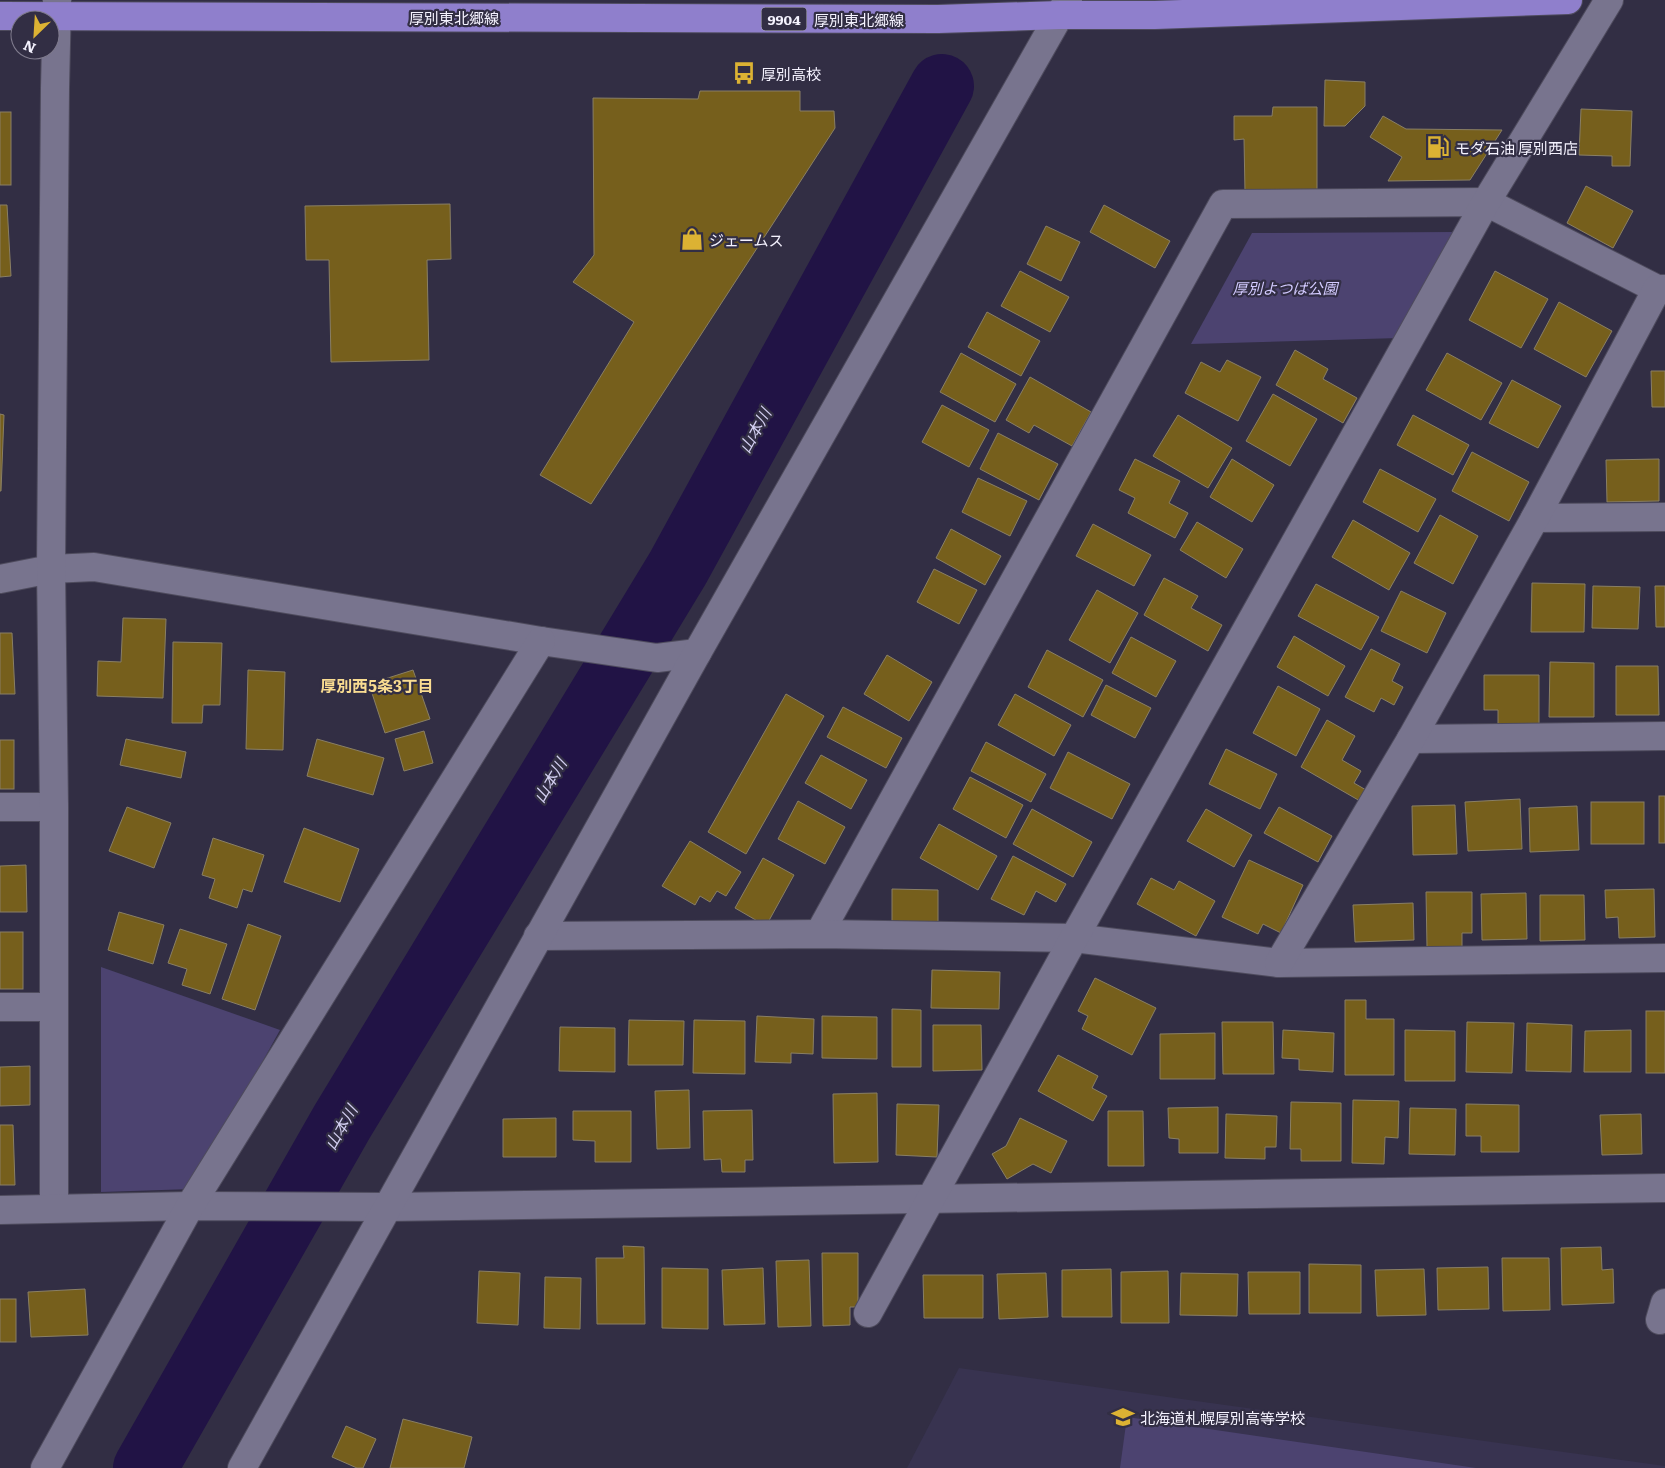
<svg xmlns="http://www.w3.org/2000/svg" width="1665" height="1468" viewBox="0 0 1665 1468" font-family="Literata,'Noto Sans JP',serif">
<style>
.built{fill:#383350}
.green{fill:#4c4370}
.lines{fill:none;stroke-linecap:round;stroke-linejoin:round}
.river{stroke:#211345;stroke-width:64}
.building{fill:#765f1c;stroke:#897f65}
.street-casing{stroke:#4e4b5d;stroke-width:30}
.secondary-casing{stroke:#4e4b5d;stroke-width:30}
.primary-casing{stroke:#4e4b5d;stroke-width:30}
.street{stroke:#78748e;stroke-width:28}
.secondary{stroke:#78748e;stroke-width:28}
.primary{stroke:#8f7fcc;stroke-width:28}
.labels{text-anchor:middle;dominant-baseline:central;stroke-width:4.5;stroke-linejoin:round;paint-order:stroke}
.shield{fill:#322e44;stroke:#bab7c6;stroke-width:1}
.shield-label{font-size:14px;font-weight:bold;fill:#f4f2fe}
.street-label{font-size:15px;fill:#f4f2fe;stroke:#322e44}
.poi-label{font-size:15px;fill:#f4f2fe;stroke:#322e44;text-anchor:start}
.park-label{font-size:15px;font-style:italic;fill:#d2cafe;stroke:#322e44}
.water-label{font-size:16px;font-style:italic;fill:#d3cff1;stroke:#322e44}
.neighbourhood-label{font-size:16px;font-weight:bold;fill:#f9dc91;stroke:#322e44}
</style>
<rect width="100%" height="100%" fill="#322e44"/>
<polygon class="built" points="959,1368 1665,1466 1665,1468 907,1468"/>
<g class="green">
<polygon points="1455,232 1399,338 1191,344 1252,233"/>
<polygon points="101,967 280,1030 192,1189 101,1192"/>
<polygon points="1127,1417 1476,1468 1120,1468"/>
</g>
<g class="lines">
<polyline class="river" points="145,1468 342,1122 678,568 942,86"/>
</g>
<g class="building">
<polygon points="1325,80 1365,82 1365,106 1345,126 1324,126"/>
<polygon points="700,91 800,91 800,111 834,111 835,128 591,504 540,475 634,322 573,282 594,255 593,98 698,99"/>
<polygon points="1273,107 1317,107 1317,191 1245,192 1244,139 1234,140 1234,116 1272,116"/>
<polygon points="1581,109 1632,111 1630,166 1612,166 1612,156 1579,155"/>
<rect x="0" y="112" width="11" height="73"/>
<polygon points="1383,116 1406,129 1502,130 1470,180 1388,181 1402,157 1370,137"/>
<polygon points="1586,186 1633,211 1613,248 1567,223"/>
<polygon points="450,204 451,259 427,260 429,360 331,362 329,260 306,260 305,206"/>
<polygon points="0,205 7,205 11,276 0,277"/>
<polygon points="1104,205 1170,241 1155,268 1090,232"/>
<polygon points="1046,226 1080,242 1061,281 1027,264"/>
<polygon points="1020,271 1069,297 1050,332 1001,306"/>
<polygon points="1495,271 1548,299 1521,348 1469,320"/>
<polygon points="1559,302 1612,331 1586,377 1534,349"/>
<polygon points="987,312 1040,341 1021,376 968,347"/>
<polygon points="1295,350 1328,369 1323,379 1357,398 1343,423 1276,385"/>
<polygon points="961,353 1016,384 995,422 940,392"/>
<polygon points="1447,353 1502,383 1481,420 1426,390"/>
<polygon points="1227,360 1261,377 1238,421 1185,393 1201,362 1220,372"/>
<polygon points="1651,371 1665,371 1665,407 1652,407"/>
<polygon points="1030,377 1091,412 1072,446 1034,425 1029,433 1006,420"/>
<polygon points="1512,380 1561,406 1538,448 1489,423"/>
<polygon points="1273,394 1317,419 1290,466 1246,441"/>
<polygon points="942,405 989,430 969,467 922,442"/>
<polygon points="0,414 4,415 1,491 0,491"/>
<polygon points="1178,415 1232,448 1208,488 1153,456"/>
<polygon points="1413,415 1469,445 1453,475 1397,445"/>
<polygon points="998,433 1058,464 1039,500 980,469"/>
<polygon points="1472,452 1529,482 1509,521 1452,491"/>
<polygon points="1135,459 1180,481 1169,503 1188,513 1175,538 1128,513 1135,498 1119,490"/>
<polygon points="1232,459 1274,485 1252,522 1210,497"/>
<polygon points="1659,459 1659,501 1607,502 1606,460"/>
<polygon points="1380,469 1436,499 1418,532 1363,502"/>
<polygon points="978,478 1027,501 1010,536 962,512"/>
<polygon points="1440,515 1478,536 1453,584 1414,563"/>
<polygon points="1353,520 1410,553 1389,590 1332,557"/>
<polygon points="1197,522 1243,549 1226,578 1180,550"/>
<polygon points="1093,524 1151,555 1134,586 1076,556"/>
<polygon points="951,529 1001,556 985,585 936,558"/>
<polygon points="934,569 977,590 959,624 917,602"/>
<polygon points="1164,578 1198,596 1191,608 1222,625 1208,651 1144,615"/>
<polygon points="1532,583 1585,584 1584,632 1531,632"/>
<polygon points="1316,584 1379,617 1361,650 1298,616"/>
<polygon points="1593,586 1640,587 1638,629 1592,628"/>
<polygon points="1655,586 1665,586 1665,627 1656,627"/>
<polygon points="1097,590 1138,613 1110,663 1069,640"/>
<polygon points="1401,591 1446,613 1427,653 1381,631"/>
<polygon points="123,618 166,619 163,698 97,696 98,661 121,662"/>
<polygon points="0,633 12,633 15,694 0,694"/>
<polygon points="1294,636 1345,666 1328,696 1277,667"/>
<polygon points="1131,637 1176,661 1156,697 1112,673"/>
<polygon points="173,642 222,643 220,705 203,705 202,723 172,723"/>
<polygon points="1371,649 1400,664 1392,681 1403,687 1394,705 1381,698 1374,712 1345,697"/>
<polygon points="1047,650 1103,680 1083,717 1028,687"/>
<polygon points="887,655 932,682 909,721 864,694"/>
<polygon points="1550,662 1594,663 1594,717 1549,717"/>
<polygon points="1616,666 1658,666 1659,715 1616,715"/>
<polygon points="248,670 285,672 283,750 246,749"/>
<polygon points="413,670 430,719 385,733 369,684"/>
<polygon points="1484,675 1539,675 1539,728 1498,728 1498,710 1484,710"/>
<polygon points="1106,685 1151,708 1135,738 1091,715"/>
<polygon points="1278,686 1320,709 1296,756 1253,733"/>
<polygon points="786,694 824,716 746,854 708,832"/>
<polygon points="1015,694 1071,725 1054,756 998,725"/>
<polygon points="843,707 902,738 886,768 827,737"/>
<polygon points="1327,720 1355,736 1342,760 1361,771 1354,783 1366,790 1360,801 1301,767"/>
<polygon points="424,731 433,763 404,771 395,739"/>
<polygon points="126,739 186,752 181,778 120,765"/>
<polygon points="317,739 384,758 373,795 307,776"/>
<rect x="0" y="740" width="14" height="49"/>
<polygon points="986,742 1046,774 1031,802 971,771"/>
<polygon points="1226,749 1277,774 1260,809 1209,784"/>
<polygon points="1068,752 1130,784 1112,819 1050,788"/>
<polygon points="821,755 867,780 851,809 805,783"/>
<polygon points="970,777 1023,805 1006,838 953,809"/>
<rect x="1659" y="796" width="6" height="47"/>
<polygon points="1520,799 1522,849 1468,851 1465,802"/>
<polygon points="798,801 845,827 825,864 778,839"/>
<rect x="1591" y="802" width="53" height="42"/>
<polygon points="1455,805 1457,854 1413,855 1412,806"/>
<polygon points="1577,806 1579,850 1530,852 1529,808"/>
<polygon points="127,807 171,823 154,868 109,851"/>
<polygon points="1279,807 1332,836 1318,862 1264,833"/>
<polygon points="1032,809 1092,842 1073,877 1013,844"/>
<polygon points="1206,809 1252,835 1234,867 1187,841"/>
<polygon points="939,824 997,856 978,890 920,858"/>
<polygon points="304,828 359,849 340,902 284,882"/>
<polygon points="213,838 264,855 252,892 243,889 237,908 209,898 215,879 202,875"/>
<polygon points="690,841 741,872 726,896 717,891 710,902 700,896 695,905 662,886"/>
<polygon points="1013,856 1066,884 1056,902 1036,891 1024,915 991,899"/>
<polygon points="763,858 794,875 766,926 735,908"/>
<polygon points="1249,860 1303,885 1281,933 1263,924 1258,934 1222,917"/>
<polygon points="26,865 27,912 0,912 0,866"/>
<polygon points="1151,878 1174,890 1179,881 1215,901 1196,936 1137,904"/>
<polygon points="892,889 938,890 938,923 892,922"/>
<polygon points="1654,889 1655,937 1619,938 1618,917 1606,918 1605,890"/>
<polygon points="1426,892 1472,892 1472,933 1462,933 1462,947 1427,947"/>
<polygon points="1526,893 1527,939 1482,940 1481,894"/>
<polygon points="1540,895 1584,895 1585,940 1540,941"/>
<polygon points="1413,903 1414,940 1355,942 1353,905"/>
<polygon points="119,912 164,925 153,964 108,950"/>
<polygon points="248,924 281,936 255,1010 222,999"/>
<polygon points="180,929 227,944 210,994 182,985 187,969 168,963"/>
<rect x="0" y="932" width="23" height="57"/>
<polygon points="932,970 1000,972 999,1009 931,1008"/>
<polygon points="1095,978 1156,1008 1132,1055 1082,1029 1088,1016 1078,1011"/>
<polygon points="1345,1000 1366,1000 1366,1019 1394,1019 1394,1075 1345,1075"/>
<polygon points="892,1009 921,1010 921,1067 892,1067"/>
<rect x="1646" y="1011" width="19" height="62"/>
<polygon points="757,1016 814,1019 813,1054 791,1053 791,1063 755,1062"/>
<polygon points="822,1016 877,1017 877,1059 822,1058"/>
<polygon points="629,1020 684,1021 683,1065 628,1065"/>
<polygon points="694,1020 745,1021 745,1074 693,1073"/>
<polygon points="1222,1022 1273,1022 1274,1074 1223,1074"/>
<polygon points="1467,1022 1514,1023 1512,1073 1466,1072"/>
<polygon points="1527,1023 1572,1025 1571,1072 1526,1071"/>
<polygon points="933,1025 981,1025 982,1070 933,1071"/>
<polygon points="560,1027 615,1028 615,1072 559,1071"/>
<polygon points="1283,1030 1334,1033 1333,1072 1299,1070 1299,1059 1282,1058"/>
<polygon points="1405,1030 1455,1031 1455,1081 1405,1081"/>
<polygon points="1631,1030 1631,1072 1584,1072 1585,1031"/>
<polygon points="1215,1033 1215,1079 1160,1079 1160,1034"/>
<polygon points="1058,1055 1098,1076 1092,1088 1107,1096 1093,1121 1038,1091"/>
<polygon points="30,1066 30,1105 0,1106 0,1067"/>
<polygon points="689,1090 690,1148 657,1149 655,1091"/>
<polygon points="877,1093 878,1162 834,1163 833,1094"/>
<polygon points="1353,1100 1399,1101 1398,1138 1385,1137 1384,1164 1352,1163"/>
<polygon points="1291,1102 1341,1103 1341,1161 1301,1161 1301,1149 1290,1149"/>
<polygon points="897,1104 939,1105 937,1157 896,1155"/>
<polygon points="1466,1104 1519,1105 1519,1152 1481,1152 1481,1136 1466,1136"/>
<polygon points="1218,1107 1218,1153 1179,1153 1179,1139 1169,1138 1168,1108"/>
<polygon points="1410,1108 1456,1109 1455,1155 1409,1154"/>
<polygon points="752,1110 753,1160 745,1160 745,1172 722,1172 721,1159 704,1160 703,1111"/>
<polygon points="573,1111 631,1111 631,1162 595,1162 595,1141 573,1140"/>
<polygon points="1108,1111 1143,1111 1144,1166 1108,1166"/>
<polygon points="1226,1114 1277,1116 1276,1147 1265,1147 1265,1159 1225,1158"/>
<polygon points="1641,1114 1642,1154 1602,1155 1600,1115"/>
<polygon points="556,1118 556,1157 503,1157 503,1119"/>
<polygon points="1020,1118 1067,1141 1051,1173 1033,1164 1007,1179 992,1154 1006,1146"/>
<polygon points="0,1125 13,1125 15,1185 0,1185"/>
<polygon points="623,1246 644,1247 645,1324 597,1324 596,1258 624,1258"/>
<polygon points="1601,1247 1602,1270 1613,1269 1614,1303 1562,1305 1561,1248"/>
<polygon points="822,1253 858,1253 858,1307 850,1307 850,1325 823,1326"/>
<polygon points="1502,1258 1549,1258 1550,1310 1503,1311"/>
<polygon points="809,1260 811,1326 778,1327 776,1261"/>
<polygon points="1309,1264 1361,1265 1361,1313 1309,1313"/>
<polygon points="1488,1267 1489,1309 1438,1310 1437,1268"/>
<polygon points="662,1268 708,1269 708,1329 662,1328"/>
<polygon points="763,1268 765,1324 724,1325 722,1270"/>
<polygon points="1111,1269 1112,1317 1062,1317 1062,1270"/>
<polygon points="1424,1269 1426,1315 1377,1316 1375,1270"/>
<polygon points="479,1271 520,1273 518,1325 477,1323"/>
<polygon points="1168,1271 1169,1323 1121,1323 1121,1272"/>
<polygon points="1248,1272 1300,1272 1300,1314 1249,1314"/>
<polygon points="1046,1273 1048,1317 999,1319 997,1274"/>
<polygon points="1181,1273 1238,1274 1237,1316 1180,1315"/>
<polygon points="923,1275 983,1275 983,1318 924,1318"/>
<polygon points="545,1277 581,1278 580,1329 544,1328"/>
<polygon points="85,1289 88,1335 31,1337 28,1292"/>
<rect x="0" y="1299" width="16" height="43"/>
<polygon points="403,1419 472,1437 464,1468 390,1468"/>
<polygon points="346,1426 376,1439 363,1468 357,1468 332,1457"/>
</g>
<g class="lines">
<defs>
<g id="street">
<polyline points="1535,518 1665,517"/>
<polyline points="0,579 51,569 94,567 541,641 657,658 697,653"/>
<polyline points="1411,739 1665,736"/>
<polyline points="0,807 54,807"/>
<polyline points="819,934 1223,204 1486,202 1657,289 1665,289"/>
<polyline points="538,936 819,934 1074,938 1279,963 1665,958"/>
<polyline points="1279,963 1411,739 1535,518 1657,289"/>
<polyline points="0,1007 53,1007"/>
<polyline points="54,1208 54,807 51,569 55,88 57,0"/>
<polyline points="0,1210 190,1206 387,1207 1665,1188"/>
<polyline points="868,1313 1074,938 1486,202 1609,0"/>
<polyline points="1660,1320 1665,1303"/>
<polyline points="45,1468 190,1206 541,641"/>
</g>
<polyline id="secondary" points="242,1468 697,653 1068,0"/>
<polyline id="primary" points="0,16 938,19 1060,15 1155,15 1568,0"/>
</defs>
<use href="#street" class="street-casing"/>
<use href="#secondary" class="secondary-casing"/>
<use href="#primary" class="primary-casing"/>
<use href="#street" class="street"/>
<use href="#secondary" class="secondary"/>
<use href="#primary" class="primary"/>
</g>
<defs>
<symbol id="bus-bare" viewBox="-9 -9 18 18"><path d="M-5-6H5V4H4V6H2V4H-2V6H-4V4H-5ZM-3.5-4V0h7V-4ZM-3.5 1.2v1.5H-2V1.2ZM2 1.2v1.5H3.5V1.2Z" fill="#dcb233" stroke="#322e44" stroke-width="2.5" paint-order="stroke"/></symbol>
<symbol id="fuel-bare" viewBox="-9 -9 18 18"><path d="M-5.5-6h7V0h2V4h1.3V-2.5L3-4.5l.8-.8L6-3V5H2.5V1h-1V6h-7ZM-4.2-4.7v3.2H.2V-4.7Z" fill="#dcb233" stroke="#322e44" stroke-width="2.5" paint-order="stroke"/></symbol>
<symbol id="shop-bare" viewBox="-9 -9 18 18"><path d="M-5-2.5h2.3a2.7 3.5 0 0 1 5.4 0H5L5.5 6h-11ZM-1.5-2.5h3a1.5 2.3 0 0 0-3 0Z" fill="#dcb233" stroke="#322e44" stroke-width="2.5" paint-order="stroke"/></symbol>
<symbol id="school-bare" viewBox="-9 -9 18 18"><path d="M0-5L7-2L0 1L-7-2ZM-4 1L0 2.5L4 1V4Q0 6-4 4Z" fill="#dcb233" stroke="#322e44" stroke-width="2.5" paint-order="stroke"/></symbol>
</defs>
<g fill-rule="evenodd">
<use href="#bus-bare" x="728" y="57" width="32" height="32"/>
<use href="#fuel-bare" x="1422" y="131" width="32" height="32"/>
<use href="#shop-bare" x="676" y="223" width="32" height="32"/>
<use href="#school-bare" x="1107" y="1401" width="32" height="32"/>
</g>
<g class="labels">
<rect class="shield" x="761.5" y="7.5" width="45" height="23" rx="4"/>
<g class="shield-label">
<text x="784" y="19">9904</text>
</g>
<g class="street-label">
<text x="454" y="17">厚別東北郷線</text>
<text x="859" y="19">厚別東北郷線</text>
</g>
<g class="poi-label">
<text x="761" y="73">厚別高校</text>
<text x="1455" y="147">モダ石油 厚別西店</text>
<text x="709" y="239">ジェームス</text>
<text x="1140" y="1417">北海道札幌厚別高等学校</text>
</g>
<g class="park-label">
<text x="1285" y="287">厚別よつば公園</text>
</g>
<g class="water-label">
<text transform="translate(754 430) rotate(-61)">山本川</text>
<text transform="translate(549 780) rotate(-59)">山本川</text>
<text transform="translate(340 1127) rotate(-60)">山本川</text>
</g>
<g class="neighbourhood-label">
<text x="377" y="685">厚別西5条3丁目</text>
</g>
</g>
<g transform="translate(35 35) rotate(205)"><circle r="24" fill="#322e44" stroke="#807c8e"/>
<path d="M0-4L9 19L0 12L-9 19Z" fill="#dcb233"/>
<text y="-8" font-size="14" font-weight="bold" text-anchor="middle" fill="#f4f2fe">N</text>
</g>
</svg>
